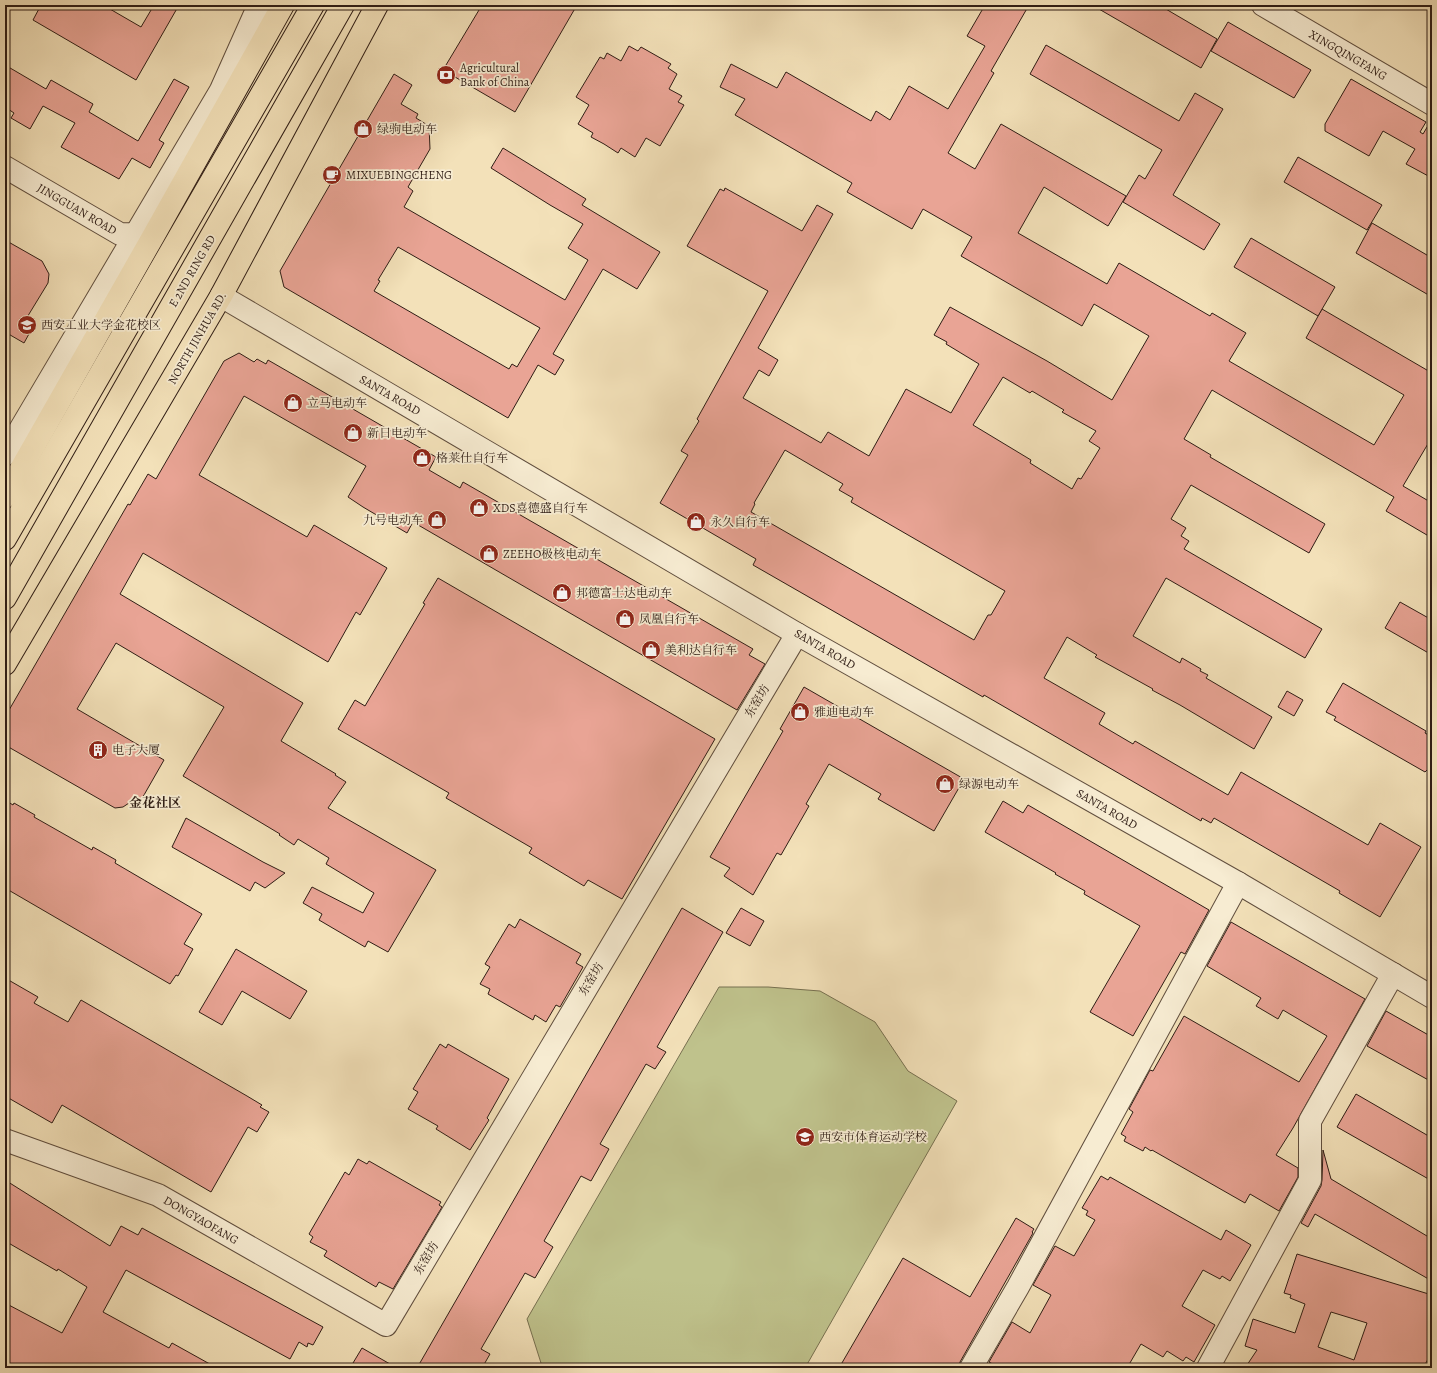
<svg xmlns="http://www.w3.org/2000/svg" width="1437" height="1373" viewBox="0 0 1437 1373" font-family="Alegreya,'Noto Serif SC',serif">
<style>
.green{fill:#bfc28c;stroke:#777050}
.building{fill:#e9a495;stroke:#2f1d15;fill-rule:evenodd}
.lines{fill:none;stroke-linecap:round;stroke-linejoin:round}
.minor-casing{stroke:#604e3e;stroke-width:24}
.major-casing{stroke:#2f1d15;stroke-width:24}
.highway-casing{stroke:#2f1d15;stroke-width:24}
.minor{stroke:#f7ecd2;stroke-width:22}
.major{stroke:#f3e1b9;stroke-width:22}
.highway{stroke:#f3e1b9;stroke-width:22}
.labels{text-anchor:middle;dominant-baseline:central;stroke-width:3.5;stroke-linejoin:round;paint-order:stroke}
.street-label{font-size:12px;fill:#2f1d15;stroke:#f7ecd2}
.poi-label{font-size:12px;fill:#2f1d15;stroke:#f7ecd2;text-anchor:start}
.neighbourhood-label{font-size:13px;font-weight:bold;fill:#2f1d15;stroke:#f7ecd2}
</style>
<rect width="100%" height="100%" fill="#f3e1b9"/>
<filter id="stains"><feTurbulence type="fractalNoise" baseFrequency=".005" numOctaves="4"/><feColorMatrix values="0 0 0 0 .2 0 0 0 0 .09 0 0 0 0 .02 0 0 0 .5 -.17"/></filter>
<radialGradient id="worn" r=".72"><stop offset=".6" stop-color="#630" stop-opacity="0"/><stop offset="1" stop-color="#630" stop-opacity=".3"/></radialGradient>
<polygon class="green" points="719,987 768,987 820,991 875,1022 908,1071 957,1101 805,1368 545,1368 541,1363 527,1319"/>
<g class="building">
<polygon points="41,5 103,5 141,27 154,5 179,5 136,80 33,20"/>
<polygon points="482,5 577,5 515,112 443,70"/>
<path d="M985,5H1029L991,71L994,73L948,153L975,169L1001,124L1126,196L1108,226L1044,187L1018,233L1107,284L1119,263L1210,316L1212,313L1246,333L1229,361L1374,445L1404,395L1306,338L1322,309L1432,373V437L1403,486L1432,503V538L1386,511L1394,497L1212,390L1184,439L1211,455L1210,457L1325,524L1309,553L1191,485L1171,519L1186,528L1181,536L1189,541L1184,549L1322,629L1305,658L1166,578L1133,636L1180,663L1182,658L1201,669L1200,671L1208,675L1206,678L1272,717L1254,749L1180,705L1152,690L1153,689L1095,657L1097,655L1067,637L1044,678L1105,713L1099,724L1133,744L1135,741L1228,795L1241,772L1368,845L1380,823L1421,847L1380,917L1339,893L1340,891L1214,818L1211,823L1202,818L1201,821L984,695L983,697L753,565L756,559L660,503L688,455L681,451L699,421L697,419L768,291L687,246L720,189L724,191L725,188L802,231L817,205L833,214L758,348L778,360L769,376L759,370L743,398L821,443L828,432L869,456L906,389L951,413L979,364L946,344L947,342L934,335L950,307L1047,361L1112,400L1149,336L1094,304L1082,326L961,256L972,237L923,209L912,229L847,192L852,183L735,115L745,99L720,87L731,64L777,88L786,72L871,121L876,111L890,120L909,86L948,109L985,46L967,36ZM1003,377L1030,393L1032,391L1064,410L1062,412L1096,431L1089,441L1100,448L1081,479L1078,478L1072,489L1030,463L1031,460L973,425ZM785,450L843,484L839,490L853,498L851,502L1005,591L991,615H988L974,640L751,512L755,504L754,503Z"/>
<polygon points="1092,5 1159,5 1217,39 1201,68"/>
<polygon points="1228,22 1311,70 1294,98 1211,51"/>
<polygon points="1046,45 1179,121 1195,93 1223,109 1173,195 1220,224 1204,250 1123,202 1139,175 1145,179 1162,150 1030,74"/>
<polygon points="629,46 638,51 641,47 671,64 668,68 677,74 669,89 682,96 678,102 684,105 660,146 646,138 635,157 621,148 618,153 604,144 591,137 593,133 578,124 589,105 576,97 600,57 604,59 607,53 621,61"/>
<polygon points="5,65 46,89 51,80 93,104 89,112 138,141 174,79 189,87 159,140 164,143 150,168 132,158 119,179 61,147 75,123 43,106 30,129 11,118 14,113 5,107"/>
<path d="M394,74L412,85L401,104L418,114L416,118L429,126L430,149L408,187L413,191L404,207L565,300L588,260L568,248L583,224L550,205L491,168L503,148L586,199L582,205L660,252L637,289L603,269L553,354L564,360L555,375L538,365L508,418L284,287L280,271ZM398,247L540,328L517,367L512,364L509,369L374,291L380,281L378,280Z"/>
<polygon points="1351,79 1426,122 1420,132 1423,134 1432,119 1432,178 1406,164 1415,149 1383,131 1369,156 1325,131 1325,124"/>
<polygon points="1298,157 1382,205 1367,230 1284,182"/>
<polygon points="1372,223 1432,258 1432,297 1356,253"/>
<polygon points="1251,238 1335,287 1318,316 1234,267"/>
<polygon points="5,240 42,261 49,274 48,283 26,319 35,323 24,343 5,332"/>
<polygon points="239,353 254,362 257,359 266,364 268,360 436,457 429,470 460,488 463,482 753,649 749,655 765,664 737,710 413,522 407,533 363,507 348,497 366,466 244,396 199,475 307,537 314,525 387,568 360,615 356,612 328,662 143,553 120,594 303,703 281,741 336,774 335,775 346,782 328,808 436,870 388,952 368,941 365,947 319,920 322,914 303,903 312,887 363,913 374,893 326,864 329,858 298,839 294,845 279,835 280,834 183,776 224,707 116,643 77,709 164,760 140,802 135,799 123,807 115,808 5,745 5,717 128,504 130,505 148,474 156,479 224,361"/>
<polygon points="438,578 715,739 622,899 588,880 584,886 529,853 532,848 446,798 449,793 338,729 355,700 365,706 425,604 423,603"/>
<polygon points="1400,602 1432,620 1432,655 1385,628"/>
<polygon points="1343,683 1426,731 1425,733 1432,737 1432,772 1427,770 1425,772 1334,720 1336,717 1326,712"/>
<polygon points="804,687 964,779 934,831 878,799 881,794 829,764 806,804 809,806 781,855 777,853 753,895 724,876 730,868 710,857 783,731 780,729"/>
<polygon points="1287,691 1303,700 1294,716 1278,707"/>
<polygon points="5,800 13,805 14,803 35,815 34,817 92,850 93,847 116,860 115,863 202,914 184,944 193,949 178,976 176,975 170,984 5,888"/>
<polygon points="1003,801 1023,813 1028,805 1209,910 1185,954 1181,952 1133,1036 1090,1012 1140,926 1084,894 1085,891 1055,874 1056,873 985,832"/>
<polygon points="186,818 263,862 285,873 265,888 255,882 250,891 172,847"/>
<polygon points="682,908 723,932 657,1047 666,1052 655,1069 646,1064 600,1144 609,1149 591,1181 581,1176 544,1241 553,1247 535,1278 525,1273 481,1349 490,1354 482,1368 417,1368"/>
<polygon points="741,908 764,921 750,946 726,933"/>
<polygon points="520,919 581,954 576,963 583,967 560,1007 556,1005 546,1022 535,1015 533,1020 488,994 490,989 480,984 490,967 485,964 509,924 515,928"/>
<polygon points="1231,922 1365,999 1293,1128 1276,1155 1298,1168 1298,1177 1279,1211 1250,1194 1245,1203 1152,1150 1151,1151 1145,1147 1143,1151 1124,1141 1126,1137 1121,1134 1133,1112 1129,1109 1150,1070 1153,1071 1184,1016 1299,1082 1327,1036 1283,1010 1278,1019 1256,1006 1261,998 1207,966"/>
<polygon points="236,949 307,991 290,1019 242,991 222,1025 199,1012"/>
<polygon points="5,978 38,997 34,1003 68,1022 81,1000 247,1096 262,1105 260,1107 269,1112 257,1132 248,1127 211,1192 62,1105 52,1123 5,1096"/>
<polygon points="1386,1011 1432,1037 1432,1082 1367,1046"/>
<polygon points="440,1044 446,1048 448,1044 509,1079 487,1118 489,1120 470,1150 436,1129 438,1126 408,1109 418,1092 413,1089"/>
<polygon points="1356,1094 1432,1138 1432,1181 1337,1127"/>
<polygon points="1323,1150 1331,1179 1432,1239 1432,1281 1315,1214 1308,1227 1301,1223 1321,1186 1322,1180"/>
<polygon points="358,1159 367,1164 369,1161 441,1202 439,1205 442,1207 393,1289 379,1282 376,1287 324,1256 327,1251 310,1242 313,1237 309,1234 345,1172 349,1175"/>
<polygon points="1101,1176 1108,1180 1110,1177 1221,1240 1226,1230 1251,1245 1230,1281 1222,1276 1220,1279 1203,1270 1182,1306 1215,1325 1194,1362 1186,1357 1183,1361 1167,1351 1163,1357 1141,1344 1127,1368 1000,1368 989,1362 1012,1322 1030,1333 1051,1295 1033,1285 1055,1246 1074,1256 1095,1220 1086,1215 1088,1211 1082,1208"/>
<polygon points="5,1180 110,1246 121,1226 138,1235 142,1228 323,1327 313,1345 308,1343 307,1347 299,1342 290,1359 126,1270 103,1312 169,1348 172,1343 217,1368 5,1368 5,1303 62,1333 87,1287 58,1269 57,1271 5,1241"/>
<polygon points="1016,1218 1034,1229 1032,1232 1033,1233 960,1362 959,1368 839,1368 903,1258 970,1297"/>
<path d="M1297,1254L1432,1295V1352L1423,1368H1245L1257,1350L1245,1346L1253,1319L1295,1333L1305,1304L1290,1298L1291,1295L1284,1293ZM1331,1312L1367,1323L1354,1360L1318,1347Z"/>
<polygon points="362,1348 397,1368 350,1368"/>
</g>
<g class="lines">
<defs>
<g id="minor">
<polyline points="1263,5 1432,104"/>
<polyline points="5,167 120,234 148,235"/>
<polyline points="221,296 797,634 1238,883 1432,997"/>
<polyline points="5,455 221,90 259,5"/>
<polyline points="5,1140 158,1195 386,1325 797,634"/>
<polyline points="971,1368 1018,1287 1238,883"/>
<polyline points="1208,1368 1310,1180 1310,1121 1393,974"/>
</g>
<g id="major">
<polyline points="5,497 154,235 283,5"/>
<polyline points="5,664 221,296 377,5"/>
</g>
<g id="highway">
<polyline points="5,539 313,5"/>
<polyline points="5,598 343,5"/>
</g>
</defs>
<use href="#minor" class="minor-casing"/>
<use href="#major" class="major-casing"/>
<use href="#highway" class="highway-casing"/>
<use href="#minor" class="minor"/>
<use href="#major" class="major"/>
<use href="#highway" class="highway"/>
</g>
<defs>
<symbol id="bank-disc" viewBox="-11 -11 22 22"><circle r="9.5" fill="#8f2418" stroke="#f7ecd2"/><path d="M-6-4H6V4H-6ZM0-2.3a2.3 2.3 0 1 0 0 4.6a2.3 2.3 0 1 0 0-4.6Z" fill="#fff"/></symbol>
<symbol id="shop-disc" viewBox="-11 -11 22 22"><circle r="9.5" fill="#8f2418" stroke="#f7ecd2"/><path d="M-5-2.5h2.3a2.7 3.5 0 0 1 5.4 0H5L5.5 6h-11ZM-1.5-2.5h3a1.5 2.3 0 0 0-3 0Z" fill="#fff"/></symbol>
<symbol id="cafe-disc" viewBox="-11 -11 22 22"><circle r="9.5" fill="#8f2418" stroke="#f7ecd2"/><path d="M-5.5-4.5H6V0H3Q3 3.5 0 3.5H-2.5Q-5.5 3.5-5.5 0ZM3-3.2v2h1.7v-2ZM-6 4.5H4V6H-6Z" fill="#fff"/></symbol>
<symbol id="university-disc" viewBox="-11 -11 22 22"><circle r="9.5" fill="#8f2418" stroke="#f7ecd2"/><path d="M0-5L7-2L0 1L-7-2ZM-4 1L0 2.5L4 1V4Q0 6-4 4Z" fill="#fff"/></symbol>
<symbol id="building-disc" viewBox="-11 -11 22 22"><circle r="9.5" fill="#8f2418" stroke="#f7ecd2"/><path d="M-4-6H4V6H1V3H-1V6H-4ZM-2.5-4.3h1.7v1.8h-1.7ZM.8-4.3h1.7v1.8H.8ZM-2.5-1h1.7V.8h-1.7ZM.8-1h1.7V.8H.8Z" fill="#fff"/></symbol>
<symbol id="school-disc" viewBox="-11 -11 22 22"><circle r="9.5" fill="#8f2418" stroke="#f7ecd2"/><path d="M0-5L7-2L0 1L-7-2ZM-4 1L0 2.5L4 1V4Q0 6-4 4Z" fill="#fff"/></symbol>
</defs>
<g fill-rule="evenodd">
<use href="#bank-disc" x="435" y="64" width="22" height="22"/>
<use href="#shop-disc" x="352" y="118" width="22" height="22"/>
<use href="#cafe-disc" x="321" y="164" width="22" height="22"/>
<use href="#university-disc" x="16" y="314" width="22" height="22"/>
<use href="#shop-disc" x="282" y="392" width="22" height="22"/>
<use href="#shop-disc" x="342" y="422" width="22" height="22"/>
<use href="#shop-disc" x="411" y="447" width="22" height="22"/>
<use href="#shop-disc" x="468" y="497" width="22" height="22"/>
<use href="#shop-disc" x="426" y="509" width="22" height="22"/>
<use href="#shop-disc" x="685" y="511" width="22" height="22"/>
<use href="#shop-disc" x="478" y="543" width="22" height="22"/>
<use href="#shop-disc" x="551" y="582" width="22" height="22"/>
<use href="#shop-disc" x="614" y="608" width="22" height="22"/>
<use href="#shop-disc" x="640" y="639" width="22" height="22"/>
<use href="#shop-disc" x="789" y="701" width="22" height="22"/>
<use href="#building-disc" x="87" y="739" width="22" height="22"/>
<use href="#shop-disc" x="934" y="773" width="22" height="22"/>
<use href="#school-disc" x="794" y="1126" width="22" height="22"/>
</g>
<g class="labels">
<g class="street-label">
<text transform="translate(1348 55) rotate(30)">XINGQINGFANG</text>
<text transform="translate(77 209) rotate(30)">JINGGUAN ROAD</text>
<text transform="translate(192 271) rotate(-60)">E 2ND RING RD</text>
<text transform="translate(197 338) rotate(-60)">NORTH JINHUA RD.</text>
<text transform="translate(390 395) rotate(30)">SANTA ROAD</text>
<text transform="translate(825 649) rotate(30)">SANTA ROAD</text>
<text transform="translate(757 701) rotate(-59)">东窑坊</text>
<text transform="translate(1107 809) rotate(30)">SANTA ROAD</text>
<text transform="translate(591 979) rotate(-59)">东窑坊</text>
<text transform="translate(201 1220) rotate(30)">DONGYAOFANG</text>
<text transform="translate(426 1258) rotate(-59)">东窑坊</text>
</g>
<g class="poi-label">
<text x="460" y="68">Agricultural<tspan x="460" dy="14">Bank of China</tspan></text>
<text x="377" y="129">绿驹电动车</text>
<text x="346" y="175">MIXUEBINGCHENG</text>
<text x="41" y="325">西安工业大学金花校区</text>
<text x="307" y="403">立马电动车</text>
<text x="367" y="433">新日电动车</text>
<text x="436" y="458">格莱仕自行车</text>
<text x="493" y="508">XDS喜德盛自行车</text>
<text x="423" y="520" text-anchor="end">九号电动车</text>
<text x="710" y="522">永久自行车</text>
<text x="503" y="554">ZEEHO极核电动车</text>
<text x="576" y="593">邦德富士达电动车</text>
<text x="639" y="619">凤凰自行车</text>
<text x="665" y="650">美利达自行车</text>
<text x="814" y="712">雅迪电动车</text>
<text x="112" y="750">电子大厦</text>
<text x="959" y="784">绿源电动车</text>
<text x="819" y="1137">西安市体育运动学校</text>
</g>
<g class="neighbourhood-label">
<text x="155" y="802">金花社区</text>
</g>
</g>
<rect width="1437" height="1373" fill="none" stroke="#f3e1b9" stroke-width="20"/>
<rect x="6" y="6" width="1425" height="1361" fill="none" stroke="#2f1d15" stroke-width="2"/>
<rect x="10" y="10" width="1417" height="1353" fill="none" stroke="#2f1d15"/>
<rect width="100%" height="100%" filter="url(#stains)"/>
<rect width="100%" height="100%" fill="url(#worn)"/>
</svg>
